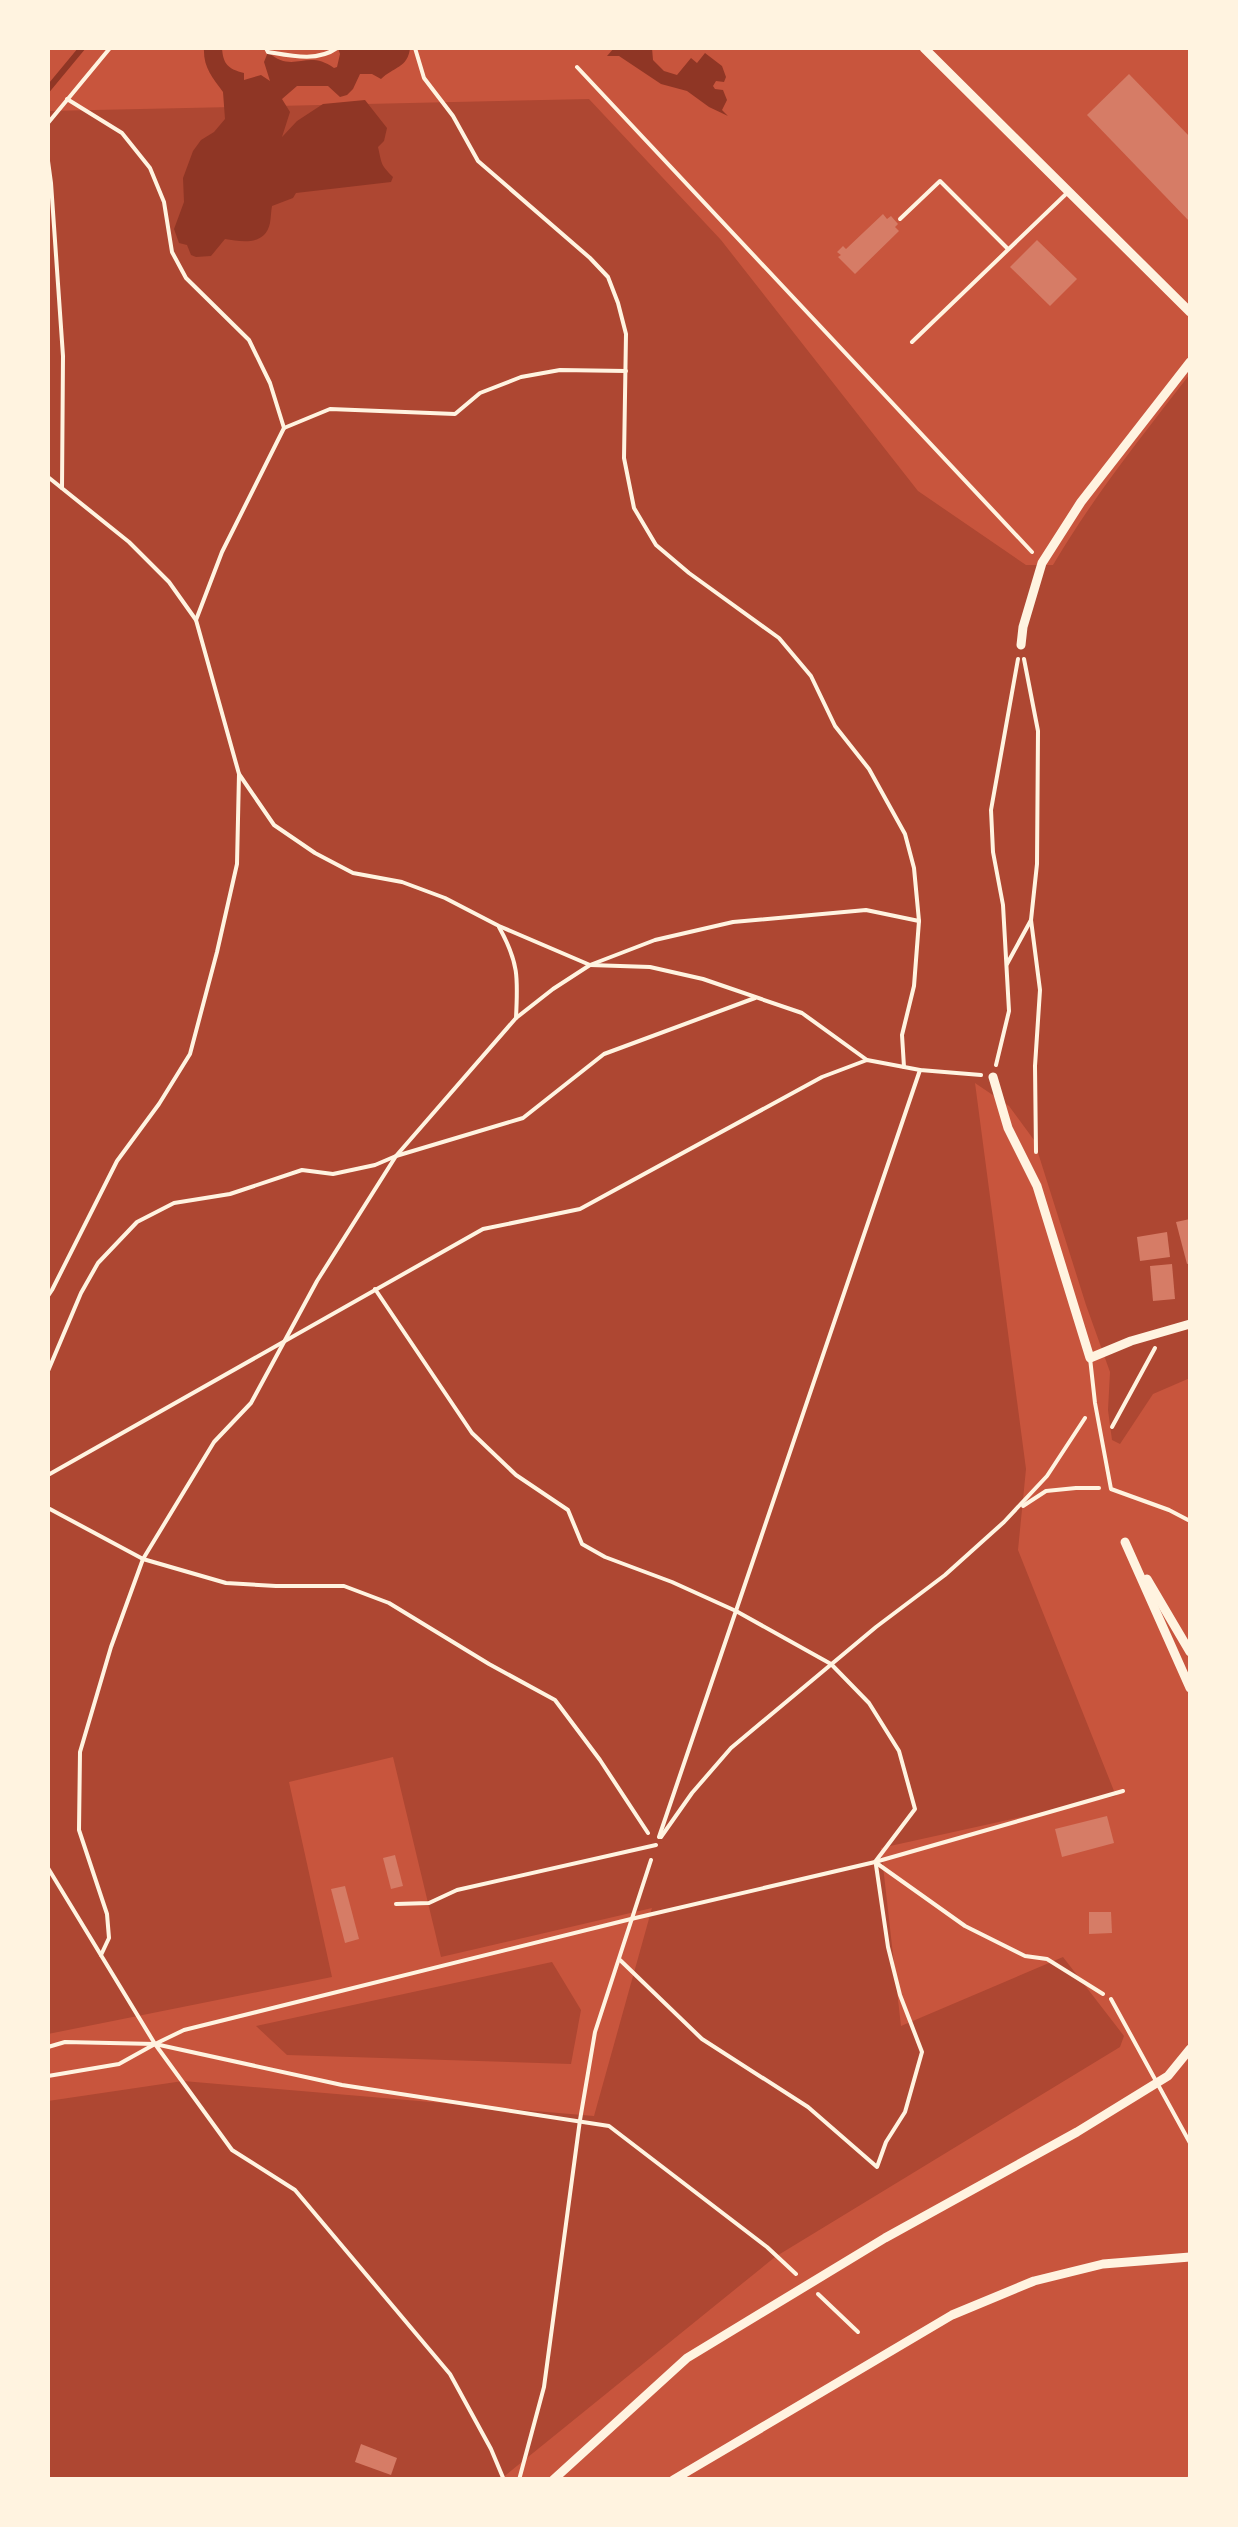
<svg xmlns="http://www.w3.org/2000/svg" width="1238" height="2527" viewBox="0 0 1238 2527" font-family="'DM Sans',sans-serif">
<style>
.green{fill:#ae4732}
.water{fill:#8f3625}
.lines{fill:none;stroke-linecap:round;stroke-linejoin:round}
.stream{stroke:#8f3625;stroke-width:6}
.building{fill:#d67c66}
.path{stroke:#fff3e0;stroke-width:4}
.service{stroke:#fff3e0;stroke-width:4}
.minor{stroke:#fff3e0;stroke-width:9}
</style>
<rect width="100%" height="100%" fill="#c8553d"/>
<g class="green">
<path d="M589,99L721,240L918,491L1026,565H1053C1093,497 1142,436 1190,374V1378L1153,1394L1120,1444L1112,1440L1108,1410L1110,1372L1086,1305L1034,1140L1009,1106L975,1083L1026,1469L1018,1550L1116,1796L881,1848L901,2026L1063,1957L1124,2036L1120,2047L775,2257L501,2479H48V2101L183,2081L594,2116L652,1908L441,1957L393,1757L289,1782L332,1977L48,2034V111Z"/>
<polygon points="552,1962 581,2010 571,2064 287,2055 256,2026"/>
</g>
<g class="water">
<path d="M204,48H222C223,64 228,69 244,73V80L261,75L270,81L264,62L268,52C294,75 306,48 334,68L337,67L340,54L338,48H410C408,68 393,67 381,79L372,74H360L353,89L347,95L340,97L328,86H297L282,99L290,112L282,137L297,121L323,104L365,100L387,128L384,141L378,147C382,164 380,164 393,177L391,182L296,193L293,198L272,206C271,211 271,217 270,223C265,246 242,242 225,239L211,256L196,257L191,255L187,245L179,243L174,229L184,202L183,178L193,151L201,140L214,132L225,119L223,92C212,77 203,67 204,48Z"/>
<polygon points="614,48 652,48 653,60 664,71 677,75 691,58 697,63 705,53 722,66 726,77 724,82 716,81 713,86 715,89 723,90 727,100 722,110 728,116 709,107 687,91 661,84 619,56 607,56"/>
</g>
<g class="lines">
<polyline class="stream" points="48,89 82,48"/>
</g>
<g class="building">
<polygon points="1129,74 1190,137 1190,222 1087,115"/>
<polygon points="883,214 887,219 891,216 898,224 895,227 899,231 855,274 838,257 841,255 837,252 843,246 846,249"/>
<polygon points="1037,240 1077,279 1050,306 1010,267"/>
<polygon points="1190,1219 1190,1263 1187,1264 1176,1222"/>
<polygon points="1167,1232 1170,1257 1140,1261 1137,1237"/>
<polygon points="1172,1264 1175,1299 1153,1301 1150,1266"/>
<polygon points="1107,1816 1114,1843 1062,1857 1055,1829"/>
<polygon points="395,1855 403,1886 391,1889 383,1858"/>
<polygon points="345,1886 359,1939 345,1943 331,1889"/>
<polygon points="1089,1912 1111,1912 1112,1933 1089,1934"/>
<polygon points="361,2444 397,2458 391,2475 355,2462"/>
</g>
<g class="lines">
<g class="path">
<path d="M266,48L268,52C292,56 317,62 337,48"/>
<polyline points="415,48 424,78 453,116 478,161 590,258 608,277 618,303 626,334 624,458 634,508 656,545 689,573 779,638 811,676 835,726 869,769 905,834 914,868 919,921 914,986 902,1035 904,1067"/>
<polyline points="577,67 1032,552"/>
<polyline points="67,99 122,133 150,168 164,202 172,252 186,278 249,340 270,383 284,428"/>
<polyline points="48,123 110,48"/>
<polyline points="48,161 51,183 63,356 62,488"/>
<polyline points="48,477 129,542 169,582 196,620 239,774 274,825 315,853 353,873 402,882 445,898 499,926 590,965 650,967 703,979 802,1013 867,1060"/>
<polyline points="196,620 222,552 284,428 330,409 455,414 480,393 521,377 560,370 626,371"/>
<polyline points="1024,659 1038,731 1037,864 1031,920 1040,990 1035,1066 1036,1152"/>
<path d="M499,927C519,963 518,978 516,1018"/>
<polyline points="1007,964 1031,920"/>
<polyline points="996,1065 1009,1011 1003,905 993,852 991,810 1018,659"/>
<polyline points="375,1289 472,1433 516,1475 568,1510 582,1544 605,1557 672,1582 736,1611 831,1664 869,1703 899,1751 915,1809 875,1862 965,1926 1025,1956 1047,1959 1103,1994"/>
<polyline points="48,1296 52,1290 117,1161 159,1104 190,1054 217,952 237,864 239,774"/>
<polyline points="48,1371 81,1293 98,1263 137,1222 174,1203 230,1194 302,1170 333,1174 375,1165 396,1156 523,1118 604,1054 755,998"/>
<polyline points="1112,1427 1155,1348"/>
<polyline points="48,1475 483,1229 580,1209 822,1077 867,1060 920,1070 981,1075"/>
<polyline points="1023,1506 1046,1491 1076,1488 1099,1488"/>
<polyline points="48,1508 143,1559 226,1583 276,1586 344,1586 389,1603 489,1664 555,1700 600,1760 648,1833"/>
<polyline points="659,1837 920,1070"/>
<polyline points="661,1837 692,1793 731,1748 876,1627 945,1575 1004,1522 1047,1476 1085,1418"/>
<polyline points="48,1868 155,2044 232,2150 295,2190 450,2374 491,2449 504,2480"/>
<polyline points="101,1955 109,1938 107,1914 79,1830 80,1752 111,1647 143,1559 214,1442 251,1403 317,1281 396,1156 516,1018 553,989 590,965 655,940 733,922 866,910 919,921"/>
<polyline points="620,1960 702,2039 808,2107 877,2167 886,2142 905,2112 922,2052 900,1995 888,1947 876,1865"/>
<polyline points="48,2047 65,2042 155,2044 184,2030 631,1919 875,1862 1123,1791"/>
<polyline points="48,2076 119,2064 155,2044 342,2085 609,2126 767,2247 796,2274"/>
<polyline points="818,2294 858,2332"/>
<polyline points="519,2480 544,2387 580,2120 595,2032 651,1860"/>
<polyline points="1188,2480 1190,2477"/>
</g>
<g class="service">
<polyline points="900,219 940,181 1008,249"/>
<polyline points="912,342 1066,194"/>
<polyline points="1090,1358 1095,1403 1111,1489 1169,1510 1190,1521"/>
<polyline points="396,1904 429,1903 457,1890 656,1845"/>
<polyline points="1111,1999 1190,2143"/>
</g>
<g class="minor">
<polyline points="924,48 1190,312"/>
<polyline points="1021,645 1023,627 1042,563 1081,502 1190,362"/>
<polyline points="993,1077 1008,1128 1037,1186 1090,1358 1131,1341 1190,1324"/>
<polyline points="1125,1542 1190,1688"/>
<polyline points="1147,1579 1190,1652"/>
<polyline points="553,2480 687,2358 885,2238 1077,2132 1168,2076 1190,2049"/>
<polyline points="673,2480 952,2315 1034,2281 1103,2264 1190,2257"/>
</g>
</g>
<rect width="1238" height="2527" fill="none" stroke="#fff3e0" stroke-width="100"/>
</svg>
